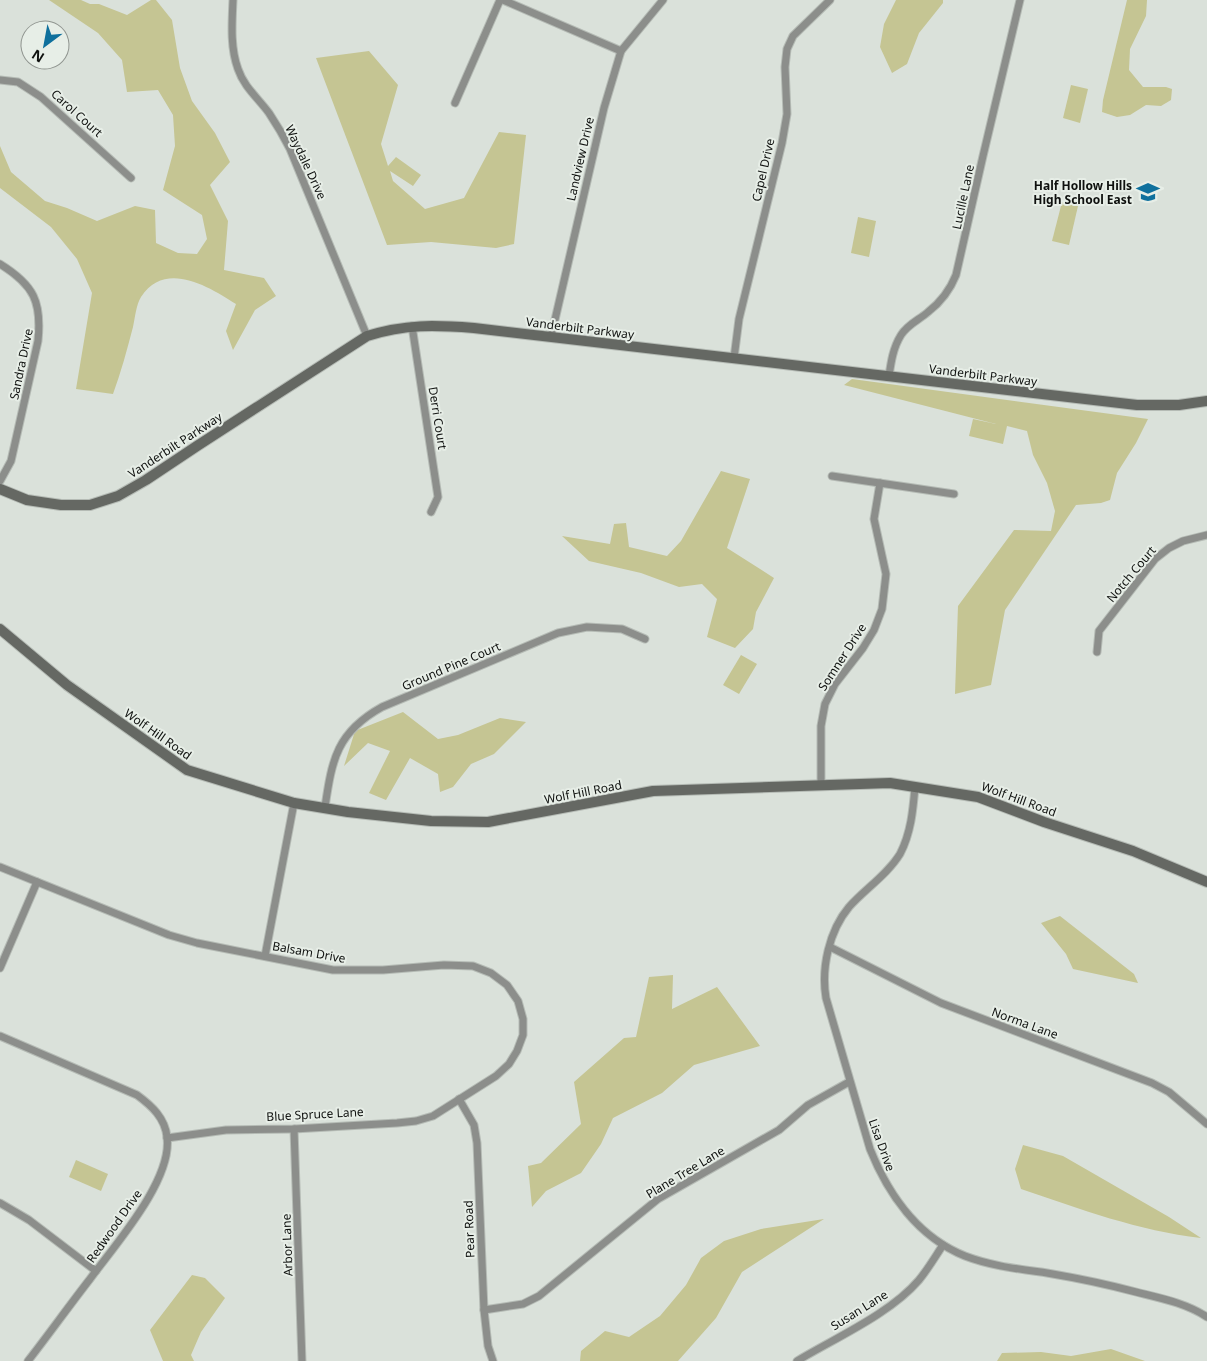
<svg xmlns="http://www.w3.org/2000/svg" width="1207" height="1361" viewBox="0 0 1207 1361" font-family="'Noto Sans',sans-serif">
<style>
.green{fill:#c5c593}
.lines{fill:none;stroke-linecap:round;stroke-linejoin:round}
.street-casing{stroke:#b5bbb5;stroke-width:9}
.secondary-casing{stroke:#b5bbb5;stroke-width:12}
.street{stroke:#8c8e8b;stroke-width:7}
.secondary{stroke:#656863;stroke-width:10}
.labels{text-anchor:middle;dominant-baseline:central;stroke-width:4;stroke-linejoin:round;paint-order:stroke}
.street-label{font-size:12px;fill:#0e100e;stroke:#e7eee7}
.poi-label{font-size:12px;font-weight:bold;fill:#0e100e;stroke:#e7eee7;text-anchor:end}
</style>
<rect width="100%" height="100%" fill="#dae1da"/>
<g class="green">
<path d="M49,0H81L90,4H99L127,15L151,0H156L172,20L180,68L192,101L215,133L230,162L210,185L228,221L224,270L264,278L276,296L255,310L233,350L226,331L236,304C208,286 165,260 141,297C136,305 135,318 133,327C127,350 121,372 113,394L76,389L92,293L77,259L51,227L0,188V146L11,172L45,201L67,208L97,221L135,206L155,210L156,243L178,253L197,254L207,239L202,215L163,190L175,146L173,115L158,90L127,92L122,60L98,33Z"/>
<polygon points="896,0 943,0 943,3 919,33 907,64 892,73 880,47 884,24"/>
<polygon points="1127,0 1147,0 1146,16 1130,49 1129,70 1143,87 1166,87 1172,89 1171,100 1161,106 1146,105 1130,115 1117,117 1102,112 1103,100"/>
<polygon points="369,51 398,85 381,144 388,166 396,157 421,175 413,186 390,171 393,181 425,209 464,198 499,132 526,135 514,244 496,248 431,242 387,245 316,58"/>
<polygon points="1071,85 1088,89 1080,123 1063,118"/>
<polygon points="1062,202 1078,206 1069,245 1052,241"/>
<polygon points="858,217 876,221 869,257 851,253"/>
<polygon points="852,379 1148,419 1136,443 1117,473 1110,500 1101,503 1076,505 1005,610 991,685 955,694 958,606 1014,530 1051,531 1055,511 1047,483 1033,455 1027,431 1007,426 1003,444 969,436 973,419 996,424 844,385"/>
<polygon points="721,471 750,479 727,548 774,578 756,612 753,629 735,648 707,637 717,599 702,584 679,587 641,573 589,561 562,536 610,544 614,524 626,523 629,547 667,556 681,541"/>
<polygon points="741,655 757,664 739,694 723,685"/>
<polygon points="403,712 438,739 458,735 500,718 526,722 494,754 471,764 453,787 440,792 438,774 410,758 386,800 369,793 390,751 368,743 344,766 355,731"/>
<polygon points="1060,916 1134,974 1138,983 1073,969 1066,954 1041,923"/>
<polygon points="673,975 672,1009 717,987 760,1046 694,1065 662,1093 613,1118 601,1144 581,1173 546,1191 532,1207 528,1166 541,1163 581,1124 574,1082 624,1038 636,1037 649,977"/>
<path d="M1023,1145L1063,1156L1169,1217L1201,1238C1139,1231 1080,1209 1021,1189L1015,1169Z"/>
<polygon points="76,1160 108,1174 101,1191 69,1177"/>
<polygon points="824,1219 742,1272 716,1318 678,1361 580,1361 581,1351 605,1331 629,1337 660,1316 686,1285 701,1258 724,1241 761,1229"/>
<polygon points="192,1275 205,1278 225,1298 201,1332 191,1355 194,1361 163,1361 150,1330"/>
<polygon points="1111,1349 1145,1361 997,1361 1002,1353 1041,1352 1071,1356"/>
</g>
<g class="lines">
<defs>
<g id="street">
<path d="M233,0C232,23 230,47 238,69C244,87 258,98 269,113C277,125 284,137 290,149L367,336"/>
<polyline points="503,0 621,51"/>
<polyline points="0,80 18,82 41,97 131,178"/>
<polyline points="455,103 500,0"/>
<path d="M0,264C34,285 42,302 38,341L11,461L0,481"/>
<polyline points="412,326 438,497 431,512"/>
<polyline points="551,337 604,108 621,51 663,0"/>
<polyline points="734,358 739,319 782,143 787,114 785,67 787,49 793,36 830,0"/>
<path d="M889,376C891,362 893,348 901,335C908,324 919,320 928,312C941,302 950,290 956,275L983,156L1020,0"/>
<polyline points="832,476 954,494"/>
<polyline points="1097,652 1099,631 1155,559 1169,548 1183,541 1207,535"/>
<polyline points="821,785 821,726 825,704 835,684 863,648 874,630 882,609 886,574 874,519 880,483"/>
<path d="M915,787C913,810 911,833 900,854C887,875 865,889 849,907C829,931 821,968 826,998L870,1149C888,1194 918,1237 965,1256C991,1266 1019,1269 1047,1273C1077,1278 1106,1284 1136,1292C1160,1298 1186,1303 1207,1317"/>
<path d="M325,807C332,759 337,732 382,707L558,633L587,627L622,629L645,639"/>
<polyline points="0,867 169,935 197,943 333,970 383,970 444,965 473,966 491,973 507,985 518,1001 523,1019 523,1035 517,1051 509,1064 496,1076 433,1116 416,1121 397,1123 294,1129 226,1130 167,1138"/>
<polyline points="830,947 941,1003 1152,1083 1169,1092 1207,1124"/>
<polyline points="265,956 294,803"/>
<polyline points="0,968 37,882"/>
<path d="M0,1036L137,1095C152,1106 165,1118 167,1137C173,1180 114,1246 90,1279C69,1306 49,1334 28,1361"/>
<polyline points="459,1099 474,1125 477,1143 484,1310 488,1346 493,1361"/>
<polyline points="294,1129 302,1361"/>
<polyline points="0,1203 29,1220 96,1271"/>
<polyline points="484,1310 523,1304 539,1296 658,1199 779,1130 808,1105 849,1082"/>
<path d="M797,1361C835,1338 890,1314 919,1280C928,1269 935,1257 943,1245"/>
</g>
<g id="secondary">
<path d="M0,489L27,500L61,505H90L118,496L146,480L197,446L367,336C406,324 434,325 474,328L1137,405H1179L1207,401"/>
<polyline points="0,629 67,685 187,770 294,803 348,812 431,821 488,822 653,791 890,783 978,797 1044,822 1133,851 1207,882"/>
</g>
</defs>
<use href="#street" class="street-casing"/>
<use href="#secondary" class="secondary-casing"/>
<use href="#street" class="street"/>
<use href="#secondary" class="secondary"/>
</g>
<defs>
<symbol id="school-bare" viewBox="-9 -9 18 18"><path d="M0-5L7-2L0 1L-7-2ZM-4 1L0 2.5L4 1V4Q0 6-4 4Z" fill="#0f709d" stroke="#e7eee7" stroke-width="2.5" paint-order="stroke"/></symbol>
</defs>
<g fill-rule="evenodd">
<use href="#school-bare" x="1132" y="176" width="32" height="32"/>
</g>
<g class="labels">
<g class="street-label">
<text transform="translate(77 113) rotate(42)">Carol Court</text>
<text transform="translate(580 159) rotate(-77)">Landview Drive</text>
<text transform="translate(306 162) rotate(65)">Waydale Drive</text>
<text transform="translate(763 170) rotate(-77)">Capel Drive</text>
<text transform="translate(963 197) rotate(-78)">Lucille Lane</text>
<text transform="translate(580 328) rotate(7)">Vanderbilt Parkway</text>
<text transform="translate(21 364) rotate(-78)">Sandra Drive</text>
<text transform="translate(983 375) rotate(7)">Vanderbilt Parkway</text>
<text transform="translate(438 418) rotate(81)">Derri Court</text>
<text transform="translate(175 445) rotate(-33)">Vanderbilt Parkway</text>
<text transform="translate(1131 574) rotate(-50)">Notch Court</text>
<text transform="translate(842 657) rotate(-57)">Somner Drive</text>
<text transform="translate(451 666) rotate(-23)">Ground Pine Court</text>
<text transform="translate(158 734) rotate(35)">Wolf Hill Road</text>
<text transform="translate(583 792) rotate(-11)">Wolf Hill Road</text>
<text transform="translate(1019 799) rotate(20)">Wolf Hill Road</text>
<text transform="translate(309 952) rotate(10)">Balsam Drive</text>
<text transform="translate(1025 1023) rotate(20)">Norma Lane</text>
<text transform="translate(315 1114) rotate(-3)">Blue Spruce Lane</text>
<text transform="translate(882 1145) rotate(70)">Lisa Drive</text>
<text transform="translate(685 1172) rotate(-31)">Plane Tree Lane</text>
<text transform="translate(114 1226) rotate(-55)">Redwood Drive</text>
<text transform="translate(469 1229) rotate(-92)">Pear Road</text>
<text transform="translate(287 1245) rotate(-92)">Arbor Lane</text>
<text transform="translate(859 1310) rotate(-32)">Susan Lane</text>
</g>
<g class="poi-label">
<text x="1132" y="185">Half Hollow Hills<tspan x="1132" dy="14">High School East</tspan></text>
</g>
</g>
<g transform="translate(45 45) rotate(212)"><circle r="24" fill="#e7eee7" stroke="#909590"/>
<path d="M0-4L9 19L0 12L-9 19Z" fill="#0f709d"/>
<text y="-8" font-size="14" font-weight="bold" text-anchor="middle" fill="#0e100e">N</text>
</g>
</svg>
